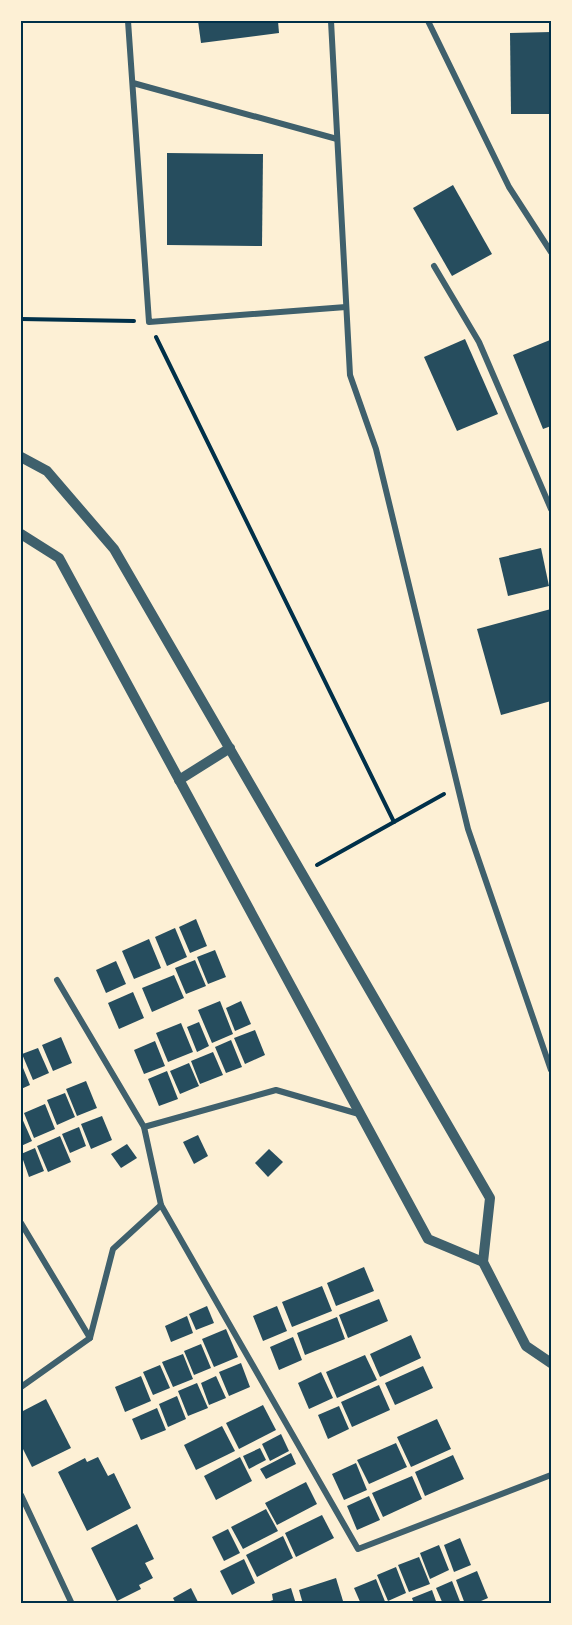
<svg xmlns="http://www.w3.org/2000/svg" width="572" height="1625" viewBox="0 0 572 1625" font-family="Montserrat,sans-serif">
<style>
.building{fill:#264d5e}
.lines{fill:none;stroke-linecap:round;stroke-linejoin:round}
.path{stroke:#003049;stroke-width:4}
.minor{stroke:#3f606c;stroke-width:6}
.tertiary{stroke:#3f606c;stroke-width:10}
.neatline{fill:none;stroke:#003049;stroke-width:2}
</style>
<rect width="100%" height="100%" fill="#fdf0d5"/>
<g class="building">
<polygon points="198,21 278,21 279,33 201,43"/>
<polygon points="551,32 551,114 511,114 510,33"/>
<polygon points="167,153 263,154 262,246 167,245"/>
<polygon points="453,185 492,254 452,276 413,208"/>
<polygon points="465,339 498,414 457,431 424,357"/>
<polygon points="550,340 551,426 543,429 513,355"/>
<polygon points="541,548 549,586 508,596 499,558"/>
<polygon points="551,609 551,701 501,715 477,629"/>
<polygon points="196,919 207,946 190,953 179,927"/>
<polygon points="175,928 187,957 167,966 155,937"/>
<polygon points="149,939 161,968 134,979 122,951"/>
<polygon points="215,950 226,977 208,984 197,957"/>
<polygon points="195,960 206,986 186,994 175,968"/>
<polygon points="116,961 126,984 106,993 96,970"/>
<polygon points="174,975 184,998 152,1012 142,988"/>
<polygon points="133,992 144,1018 119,1029 108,1003"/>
<polygon points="220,1001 233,1034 212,1043 198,1010"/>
<polygon points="241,1001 251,1024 235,1031 226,1008"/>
<polygon points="199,1022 209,1046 197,1052 187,1027"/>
<polygon points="181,1023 193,1052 168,1062 156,1033"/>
<polygon points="255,1030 265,1055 245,1064 234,1038"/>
<polygon points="61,1037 72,1063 53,1071 42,1045"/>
<polygon points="231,1040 242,1067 226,1073 215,1047"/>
<polygon points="155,1041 165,1066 144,1074 134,1050"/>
<polygon points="38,1048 49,1073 33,1080 22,1054"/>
<polygon points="213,1052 223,1075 200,1084 191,1061"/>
<polygon points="21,1063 30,1085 21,1089"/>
<polygon points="189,1063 199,1086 180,1094 170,1071"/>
<polygon points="167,1071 178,1099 159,1106 148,1079"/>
<polygon points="86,1081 97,1108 77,1116 66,1089"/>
<polygon points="65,1093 75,1117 57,1125 47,1100"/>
<polygon points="45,1104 55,1129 34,1138 24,1113"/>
<polygon points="21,1116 32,1141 21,1146"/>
<polygon points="102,1116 112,1140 91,1149 81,1124"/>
<polygon points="79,1127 86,1146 70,1153 62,1134"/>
<polygon points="198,1135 208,1156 194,1164 183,1142"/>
<polygon points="60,1136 71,1162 48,1172 37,1146"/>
<polygon points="127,1144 137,1158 121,1168 111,1154"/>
<polygon points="35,1148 44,1171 29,1177 21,1154"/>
<polygon points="269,1149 283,1162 268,1177 255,1163"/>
<polygon points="364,1267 374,1291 336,1306 327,1283"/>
<polygon points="322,1286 332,1311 292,1327 282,1302"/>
<polygon points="379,1299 388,1321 348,1338 339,1315"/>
<polygon points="207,1306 214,1323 196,1330 189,1314"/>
<polygon points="277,1306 287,1331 263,1341 253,1316"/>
<polygon points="187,1316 193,1333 171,1342 165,1326"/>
<polygon points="337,1317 345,1339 305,1355 297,1333"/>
<polygon points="226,1329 238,1357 214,1367 202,1339"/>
<polygon points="411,1335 421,1358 380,1377 370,1354"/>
<polygon points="293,1337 302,1360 279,1370 270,1347"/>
<polygon points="201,1344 211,1368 194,1375 184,1351"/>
<polygon points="183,1354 193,1379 173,1387 162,1362"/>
<polygon points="365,1355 377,1380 337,1398 326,1372"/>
<polygon points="241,1363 250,1387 229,1396 219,1372"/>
<polygon points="160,1365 170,1388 153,1395 143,1372"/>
<polygon points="423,1366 433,1388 395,1405 385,1383"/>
<polygon points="321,1372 333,1398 309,1409 298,1383"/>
<polygon points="141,1376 151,1401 125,1412 115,1387"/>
<polygon points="216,1376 226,1398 209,1405 201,1383"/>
<polygon points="197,1383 208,1408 188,1416 178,1391"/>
<polygon points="379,1385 390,1410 352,1427 341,1402"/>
<polygon points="177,1396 186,1419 168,1427 159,1404"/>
<polygon points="46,1399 71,1448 32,1467 21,1445 21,1412"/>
<polygon points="263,1405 276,1430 239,1449 226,1423"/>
<polygon points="339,1406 349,1429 328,1439 318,1415"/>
<polygon points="157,1408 166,1430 141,1440 132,1419"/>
<polygon points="437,1419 451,1449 411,1467 397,1437"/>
<polygon points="222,1426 235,1451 196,1470 184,1445"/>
<polygon points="281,1434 289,1451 270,1461 262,1444"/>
<polygon points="396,1443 407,1467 369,1484 357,1460"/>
<polygon points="260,1448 266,1460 249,1469 243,1456"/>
<polygon points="291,1453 296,1464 266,1479 260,1469"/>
<polygon points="453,1455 464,1479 425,1496 415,1472"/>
<polygon points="98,1457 108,1476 114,1473 131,1508 87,1531 58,1472 85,1458 87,1462"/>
<polygon points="240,1457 252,1481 216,1500 204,1476"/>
<polygon points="356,1463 367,1490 344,1500 332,1474"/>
<polygon points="412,1476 422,1499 383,1517 372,1493"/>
<polygon points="306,1482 317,1504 277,1525 265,1503"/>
<polygon points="369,1496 380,1520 357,1530 347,1506"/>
<polygon points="266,1509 278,1531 243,1549 231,1527"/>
<polygon points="322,1515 334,1538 296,1557 285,1533"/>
<polygon points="137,1524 154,1559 145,1563 153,1578 139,1585 141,1589 117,1601 91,1548"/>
<polygon points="228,1529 240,1553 224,1561 212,1537"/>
<polygon points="283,1536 293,1558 257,1577 246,1555"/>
<polygon points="460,1538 471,1565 454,1572 444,1545"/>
<polygon points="439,1545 449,1570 430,1579 420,1553"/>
<polygon points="419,1557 430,1584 409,1592 398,1565"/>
<polygon points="244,1559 255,1583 232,1595 220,1571"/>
<polygon points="396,1567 406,1593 388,1601 377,1575"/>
<polygon points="477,1571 488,1598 474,1604 465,1604 456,1580"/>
<polygon points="336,1578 343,1601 333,1604 303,1604 299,1590"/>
<polygon points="376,1579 386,1604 361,1604 354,1588"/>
<polygon points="452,1581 461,1604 443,1604 436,1588"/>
<polygon points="191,1588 199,1604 176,1604 173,1598"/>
<polygon points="291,1588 296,1604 261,1604 273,1600 272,1594"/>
<polygon points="432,1590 437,1604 414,1604 412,1598"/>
</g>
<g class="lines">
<g class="path">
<polyline points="21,319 134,321"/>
<polyline points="156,337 394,822"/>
<polyline points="317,865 444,794"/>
</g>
<g class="minor">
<polyline points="128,21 149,322 346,307"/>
<polyline points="331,21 350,375 376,449 468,829 551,1070"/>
<polyline points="428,21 509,187 551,252"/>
<polyline points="133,83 337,139"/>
<polyline points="434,266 479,342 551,509"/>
<polyline points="57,980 144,1127 161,1205"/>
<polyline points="144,1127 276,1090 359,1114"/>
<polyline points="21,1223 90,1338"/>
<polyline points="21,1387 90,1338 113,1249 161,1205 358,1549 551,1475"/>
<polyline points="21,1495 72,1604"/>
</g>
<g class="tertiary">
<polyline points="21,457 47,471 114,549 490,1198 483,1262"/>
<polyline points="21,534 59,558 428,1239 483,1262"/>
<polyline points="179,780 230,748"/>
<polyline points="483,1262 526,1346 551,1363"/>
</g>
</g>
<rect width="572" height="1625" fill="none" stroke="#fdf0d5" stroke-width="45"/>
<rect x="22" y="22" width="528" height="1580" class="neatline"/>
</svg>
